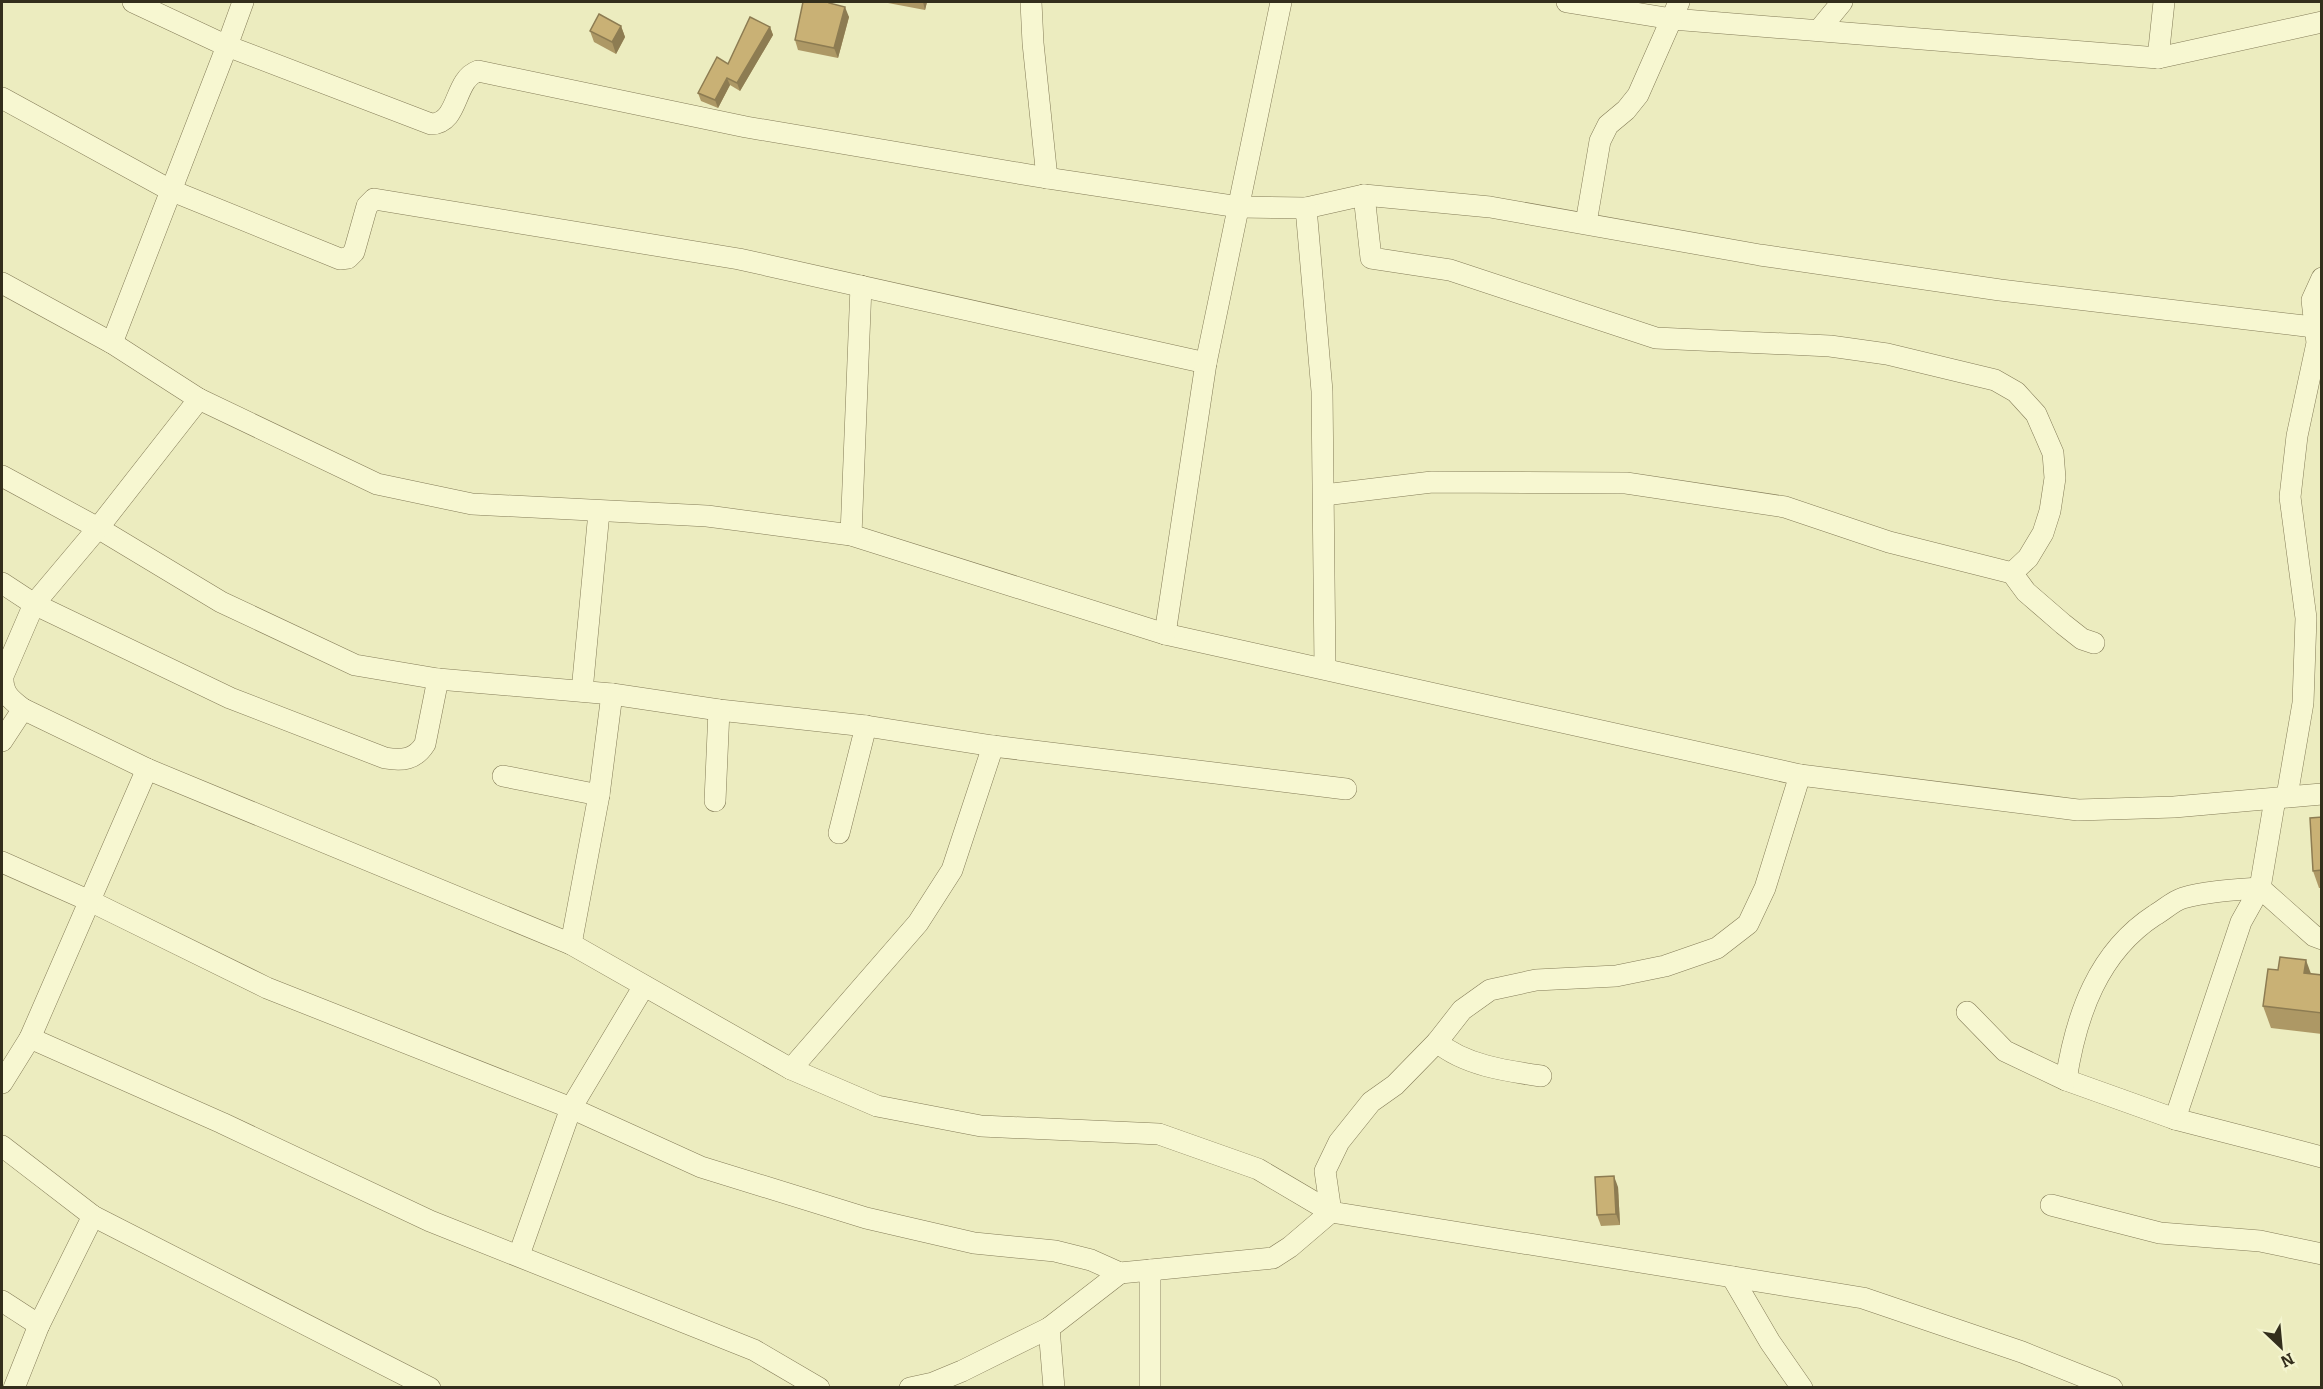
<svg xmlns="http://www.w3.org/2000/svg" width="2323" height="1389" viewBox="0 0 2323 1389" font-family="Bitter,serif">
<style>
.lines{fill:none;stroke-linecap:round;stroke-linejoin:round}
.minor-casing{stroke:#847c58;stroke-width:22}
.minor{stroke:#f7f7d1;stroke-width:21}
.wall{fill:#ad9865}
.shaded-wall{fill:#8d7c52}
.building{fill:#c9b175;stroke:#8d7c52;stroke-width:1.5}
</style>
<rect width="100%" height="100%" fill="#ececbf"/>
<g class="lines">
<defs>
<g id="minor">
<path d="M243,2L227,46L431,124C460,123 453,80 478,71L746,127L1047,178L1239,207L1306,208L1364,195L1490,207L1760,255L2000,290L2322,328"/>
<polyline points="1031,2 1033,43 1047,178"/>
<polyline points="1567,2 1672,19 2158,58 2322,22"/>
<polyline points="1819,30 1842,2"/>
<polyline points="2158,58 2164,2"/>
<polyline points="2,98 170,190 340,259 348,258 354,252 367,206 374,199 739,259 1206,363"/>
<polyline points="1364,195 1371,258 1450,270 1656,338 1830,346 1887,354 1995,380 2016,392 2036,414 2053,453 2055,478 2050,511 2043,533 2028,558 2012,573"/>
<polyline points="1306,208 1322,391 1325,668"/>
<polyline points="1586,223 1600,141 1608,125 1626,110 1638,95 1679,2"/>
<polyline points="2,283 112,343 199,399 377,484 472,504 707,516 851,535 1165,634 1800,775 2078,810 2174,807 2322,794"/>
<polyline points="112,343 227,46 133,2"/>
<polyline points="2,476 98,528 221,602 355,665 438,679 612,694 719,710 866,726 993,746 1346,789"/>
<polyline points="1324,495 1432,482 1626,483 1785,507 1889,542 2012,573 2026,592 2063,624 2082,639 2094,643"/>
<polyline points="851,535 861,286"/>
<path d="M2,583L34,604L230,698L385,758C402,761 415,760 425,744L438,679"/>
<polyline points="1165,634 1206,363 1281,2"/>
<polyline points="582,691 599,512"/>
<polyline points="2,741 23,709"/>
<polyline points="1800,775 1765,888 1748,924 1717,948 1665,966 1616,976 1536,980 1490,990 1462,1010 1437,1042 1395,1085 1371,1102 1339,1142 1325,1171 1331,1212 1863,1298 2022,1352 2112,1388"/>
<polyline points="503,776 599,795"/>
<polyline points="2287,796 2303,703 2306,618 2290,497 2297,436 2317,343 2312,300 2322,278"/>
<polyline points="715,801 719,710"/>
<polyline points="839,833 866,726"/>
<path d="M2,862L92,902L267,988L571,1108L701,1167L866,1218L974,1243L1055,1251L1091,1260L1120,1273L1273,1258L1290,1247L1331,1212L1258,1169L1159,1134L981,1126L877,1106L791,1069L571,944L147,769L23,709C10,699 2,693 3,676L34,604L98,528L199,399"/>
<polyline points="571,944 599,795 612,694"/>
<polyline points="1967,1012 2005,1051 2066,1080 2175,1119 2322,1157"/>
<polyline points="30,1038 222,1123 430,1221 754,1350 819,1388"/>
<path d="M1437,1042C1464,1065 1506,1071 1541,1076"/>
<polyline points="791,1069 918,923 952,870 993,746"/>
<path d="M2066,1080C2076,1015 2098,952 2155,915C2164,910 2173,901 2183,898C2208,891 2234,890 2260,888L2314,936L2322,939"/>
<polyline points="2,1083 30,1038 147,769"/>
<polyline points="2175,1119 2241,922 2260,888 2275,799"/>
<polyline points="2,1146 93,1216 430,1388"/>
<polyline points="2051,1205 2160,1233 2260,1241 2322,1254"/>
<polyline points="519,1255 571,1108 644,986"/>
<polyline points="1150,1270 1150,1388"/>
<polyline points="1732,1277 1770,1342 1802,1388"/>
<polyline points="2,1301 39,1325 14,1388"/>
<polyline points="39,1325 93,1216"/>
<polyline points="1049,1328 1054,1388"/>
<polyline points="910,1388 933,1383 962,1371 1049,1328 1120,1273"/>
</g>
</defs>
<use href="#minor" class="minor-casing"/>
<use href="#minor" class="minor"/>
</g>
<g class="wall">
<polygon points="888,2 927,2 925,10 888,3"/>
<polygon points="834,4 849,17 838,58 798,50 795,40"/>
<polygon points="621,26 625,37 616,54 594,42 590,31"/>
<polygon points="770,27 773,35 740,91 730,85 718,108 701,101 698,93 728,64"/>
<polygon points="2322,817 2322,888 2319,888 2313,871"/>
<polygon points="2311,974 2322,975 2322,1034 2271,1028 2263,1006"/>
<polygon points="1618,1187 1620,1225 1601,1226 1597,1215"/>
</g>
<g class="shaded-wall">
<polygon points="923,2 927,2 925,10"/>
<polygon points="845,7 849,17 838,58 834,48"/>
<polygon points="621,26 625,37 616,54 612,42"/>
<polygon points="770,27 773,35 740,91 737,83"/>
<polygon points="727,78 730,85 718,108 715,100"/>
<polygon points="2306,960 2314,982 2304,973"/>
<polygon points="1614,1176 1618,1187 1620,1225 1616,1214"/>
</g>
<g class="building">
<polygon points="803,2 829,2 829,3 845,7 834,48 795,40"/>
<polygon points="599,14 621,26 612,42 590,31"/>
<polygon points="750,17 770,27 737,83 727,78 715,100 698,93 717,57 728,64"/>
<polygon points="2322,817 2322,870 2313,871 2310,818"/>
<polygon points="2280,957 2306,960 2304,973 2322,975 2322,1013 2263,1006 2268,969 2278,970"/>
<polygon points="1614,1176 1616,1214 1597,1215 1595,1177"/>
</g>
<rect width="2323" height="1389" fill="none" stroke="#332e1c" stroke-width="6"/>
<g transform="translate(2281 1347) rotate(154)" stroke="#f3f4ce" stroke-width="4.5" paint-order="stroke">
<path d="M0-4.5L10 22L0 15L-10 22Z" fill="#332e1c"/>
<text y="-9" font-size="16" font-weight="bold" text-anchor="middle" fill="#332e1c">N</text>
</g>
</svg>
